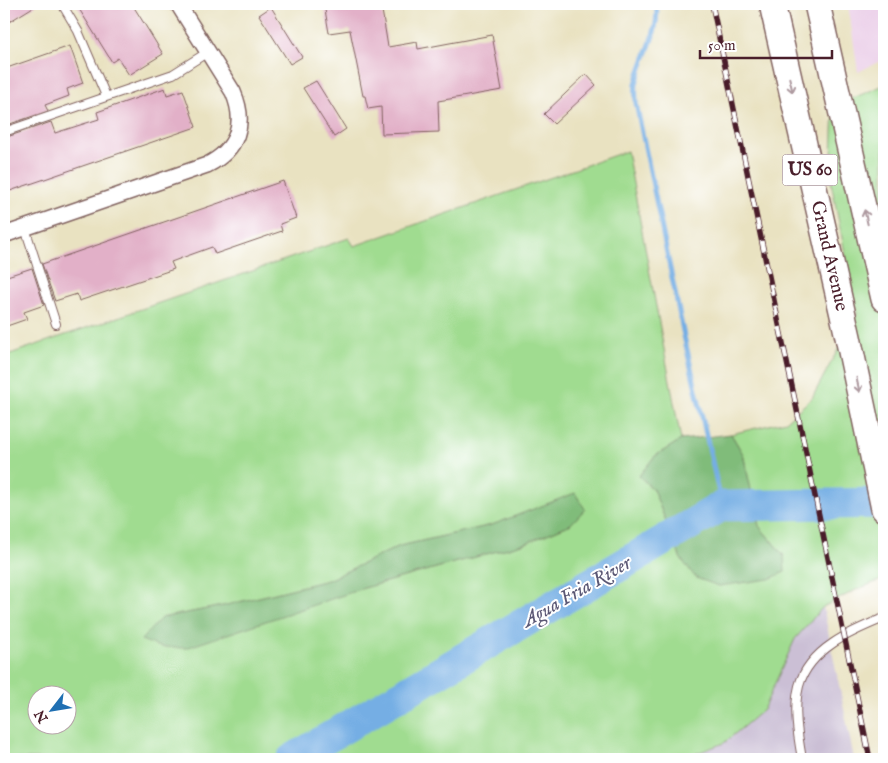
<svg xmlns="http://www.w3.org/2000/svg" width="888" height="763" viewBox="0 0 888 763" font-family="'IM FELL English',serif">
<style>
.built{fill:#ecd1ea}
.industrial{fill:#cbbfd5}
.green{fill:#a0dc90;stroke:#757e5e;fill-rule:evenodd}
.forest{fill:#80bc7a;stroke:#656e52}
.lines{fill:none;stroke-linecap:round;stroke-linejoin:round}
.stream{stroke:#74aee4;stroke-width:5}
.river{stroke:#74aee4;stroke-width:31}
.building{fill:#e2b0c8}
.service-casing{stroke:#826360;stroke-width:10}
.minor-casing{stroke:#826360;stroke-width:18}
.trunk-casing{stroke:#826360;stroke-width:28}
.service{stroke:#fff;stroke-width:8}
.minor{stroke:#fff;stroke-width:15}
.trunk{stroke:#fff;stroke-width:25}
.rail-casing{stroke:#4a1f2b;stroke-width:5.5}
.rail{stroke:#fff;stroke-width:4;stroke-dasharray:11;stroke-linecap:butt}
.oneway{stroke:#ae9aa0}
.labels{text-anchor:middle;dominant-baseline:central;stroke-width:4;stroke-linejoin:round;paint-order:stroke}
.shield{fill:#fff;stroke:#80626b;stroke-width:1}
.shield-label{font-size:18px;font-weight:bold;fill:#4a1f2b}
.street-label{font-size:19px;fill:#4a1f2b;stroke:#fff}
.water-label{font-size:20px;font-style:italic;fill:#5b5875;stroke:#fff}
</style>
<rect width="100%" height="100%" fill="#fff"/>
<filter id="ink" filterUnits="userSpaceOnUse"><feTurbulence type="fractalNoise" baseFrequency=".02" numOctaves="2"/><feDisplacementMap in="SourceGraphic" scale="10" xChannelSelector="R" yChannelSelector="G"/><feConvolveMatrix kernelMatrix="1 2 1 2 8 2 1 2 1" color-interpolation-filters="sRGB"/></filter>
<filter id="wash" filterUnits="userSpaceOnUse"><feTurbulence type="fractalNoise" baseFrequency=".0096" numOctaves="4" result="noise"/><feDisplacementMap in="SourceGraphic" scale="20" xChannelSelector="R" yChannelSelector="G"/><feGaussianBlur stdDeviation="1.12" result="paint"/><feColorMatrix in="noise" values="0 0 0 0 0 0 0 0 0 0 0 0 0 0 0 0 0 1.4 0 .05"/><feComposite in="paint" operator="in"/></filter>
<g filter="url(#wash)">
<rect width="100%" height="100%" fill="#e9e2c1"/>
<polygon class="built" points="848,4 884,4 884,59 858,72"/>
<polygon class="industrial" points="823,606 854,759 681,759 724,743 763,710 795,639"/>
<path class="green" d="M884,85V579L858,589L823,607L795,639L763,710L724,743L681,759H4V356L349,238L354,246L627,151L681,440L655,456L639,476L653,489L681,559L784,556L759,526L743,454L731,434L786,421L812,398L857,314L831,182L834,106ZM574,494L571,524L526,543L364,588L161,618L223,606L328,580L400,546L492,525ZM38,696H68V726H38Z"/>
<g class="forest">
<polygon points="731,434 743,454 759,526 784,556 785,572 769,579 719,586 696,578 681,559 653,489 639,476 655,456 681,440"/>
<polygon points="575,493 585,509 571,524 526,543 364,588 186,648 160,647 141,640 161,618 223,606 328,580 400,546 492,525"/>
</g>
<g class="lines">
<path class="stream" d="M656,4C661,30 642,58 636,84C635,90 636,97 636,103L684,336L722,506"/>
<polyline class="river" points="292,759 722,506 884,503"/>
</g>
<g id="blocks">
<g class="building">
<polygon points="4,4 38,4 4,25"/>
<polygon points="76,4 132,4 163,54 129,75 118,58 112,62"/>
<polygon points="324,4 381,4 388,47 417,42 418,49 492,35 502,90 438,101 439,132 382,134 381,107 368,109 365,96 363,96 350,30 329,33"/>
<polygon points="271,7 302,57 290,64 259,15"/>
<polygon points="70,46 83,83 67,89 69,96 45,105 48,111 4,126 4,69"/>
<polygon points="586,74 596,85 554,124 544,114"/>
<polygon points="316,81 346,129 334,137 303,88"/>
<polygon points="165,88 167,95 183,90 196,127 4,193 4,138 51,122 55,133 99,119 97,112"/>
<polygon points="283,181 296,218 280,224 282,231 215,254 212,247 187,256 171,262 174,269 79,301 77,294 55,301 42,264"/>
<polygon points="32,268 44,305 24,312 27,319 4,327 4,277"/>
</g>
</g>
</g>
<g filter="url(#ink)">
<use href="#blocks" fill-opacity="0" stroke="#826360" stroke-width="1"/>
<g class="lines">
<defs>
<g id="service">
<polyline points="62,4 78,31 106,96"/>
<polyline points="4,132 173,74 208,52"/>
<polyline points="25,228 56,324"/>
<path d="M802,759C798,736 793,709 799,686C809,649 852,631 884,618"/>
</g>
<path id="minor" d="M4,235L207,165C237,150 247,124 233,92L178,4"/>
<g id="trunk">
<polyline points="772,4 848,337 884,509"/>
<polyline points="817,4 884,299"/>
</g>
</defs>
<use href="#service" class="service-casing"/>
<use href="#minor" class="minor-casing"/>
<use href="#trunk" class="trunk-casing"/>
<use href="#service" class="service"/>
<use href="#minor" class="minor"/>
<use href="#trunk" class="trunk"/>
<defs>
<polyline id="rail" points="712,4 870,759"/>
</defs>
<use href="#rail" class="rail-casing"/>
<use href="#rail" class="rail"/>
</g>
<defs><path id="oneway-shaft" d="M-6 0H5M1.5-3L5.5 0L1.5 3" fill="none" stroke-width="1.6" stroke-linecap="round" stroke-linejoin="round" transform="scale(1.25)"/></defs>
<g class="oneway">
<use href="#oneway-shaft" transform="translate(791 85) rotate(77)"/>
<use href="#oneway-shaft" transform="translate(866 217) rotate(-103)"/>
<use href="#oneway-shaft" transform="translate(858 385) rotate(78)"/>
</g>
</g>
<g class="labels">
<rect class="shield" x="782.5" y="154.5" width="55" height="31" rx="4"/>
<g class="shield-label">
<text x="810" y="170">US 60</text>
</g>
<g class="street-label">
<text transform="translate(829 256) rotate(77)">Grand Avenue</text>
</g>
<g class="water-label">
<text transform="translate(577 592) rotate(-30)">Agua Fria River</text>
</g>
</g>
<rect width="888" height="763" fill="none" stroke="#fff" stroke-width="20"/>
<g transform="translate(52 710) rotate(239)"><circle r="24" fill="#ffffff" stroke="#b7a5aa"/>
<path d="M0-4L9 19L0 12L-9 19Z" fill="#1f6fb2"/>
<text y="-8" font-size="14" font-weight="bold" text-anchor="middle" fill="#4a1f2b">N</text>
</g>
<path d="M700 50v8h132v-8" fill="none" stroke="#4a1f2b" stroke-width="2.5"/>
<text x="708" y="50" font-size="15" fill="#4a1f2b" stroke="#ffffff" stroke-width="4" paint-order="stroke">50 m</text>
</svg>
